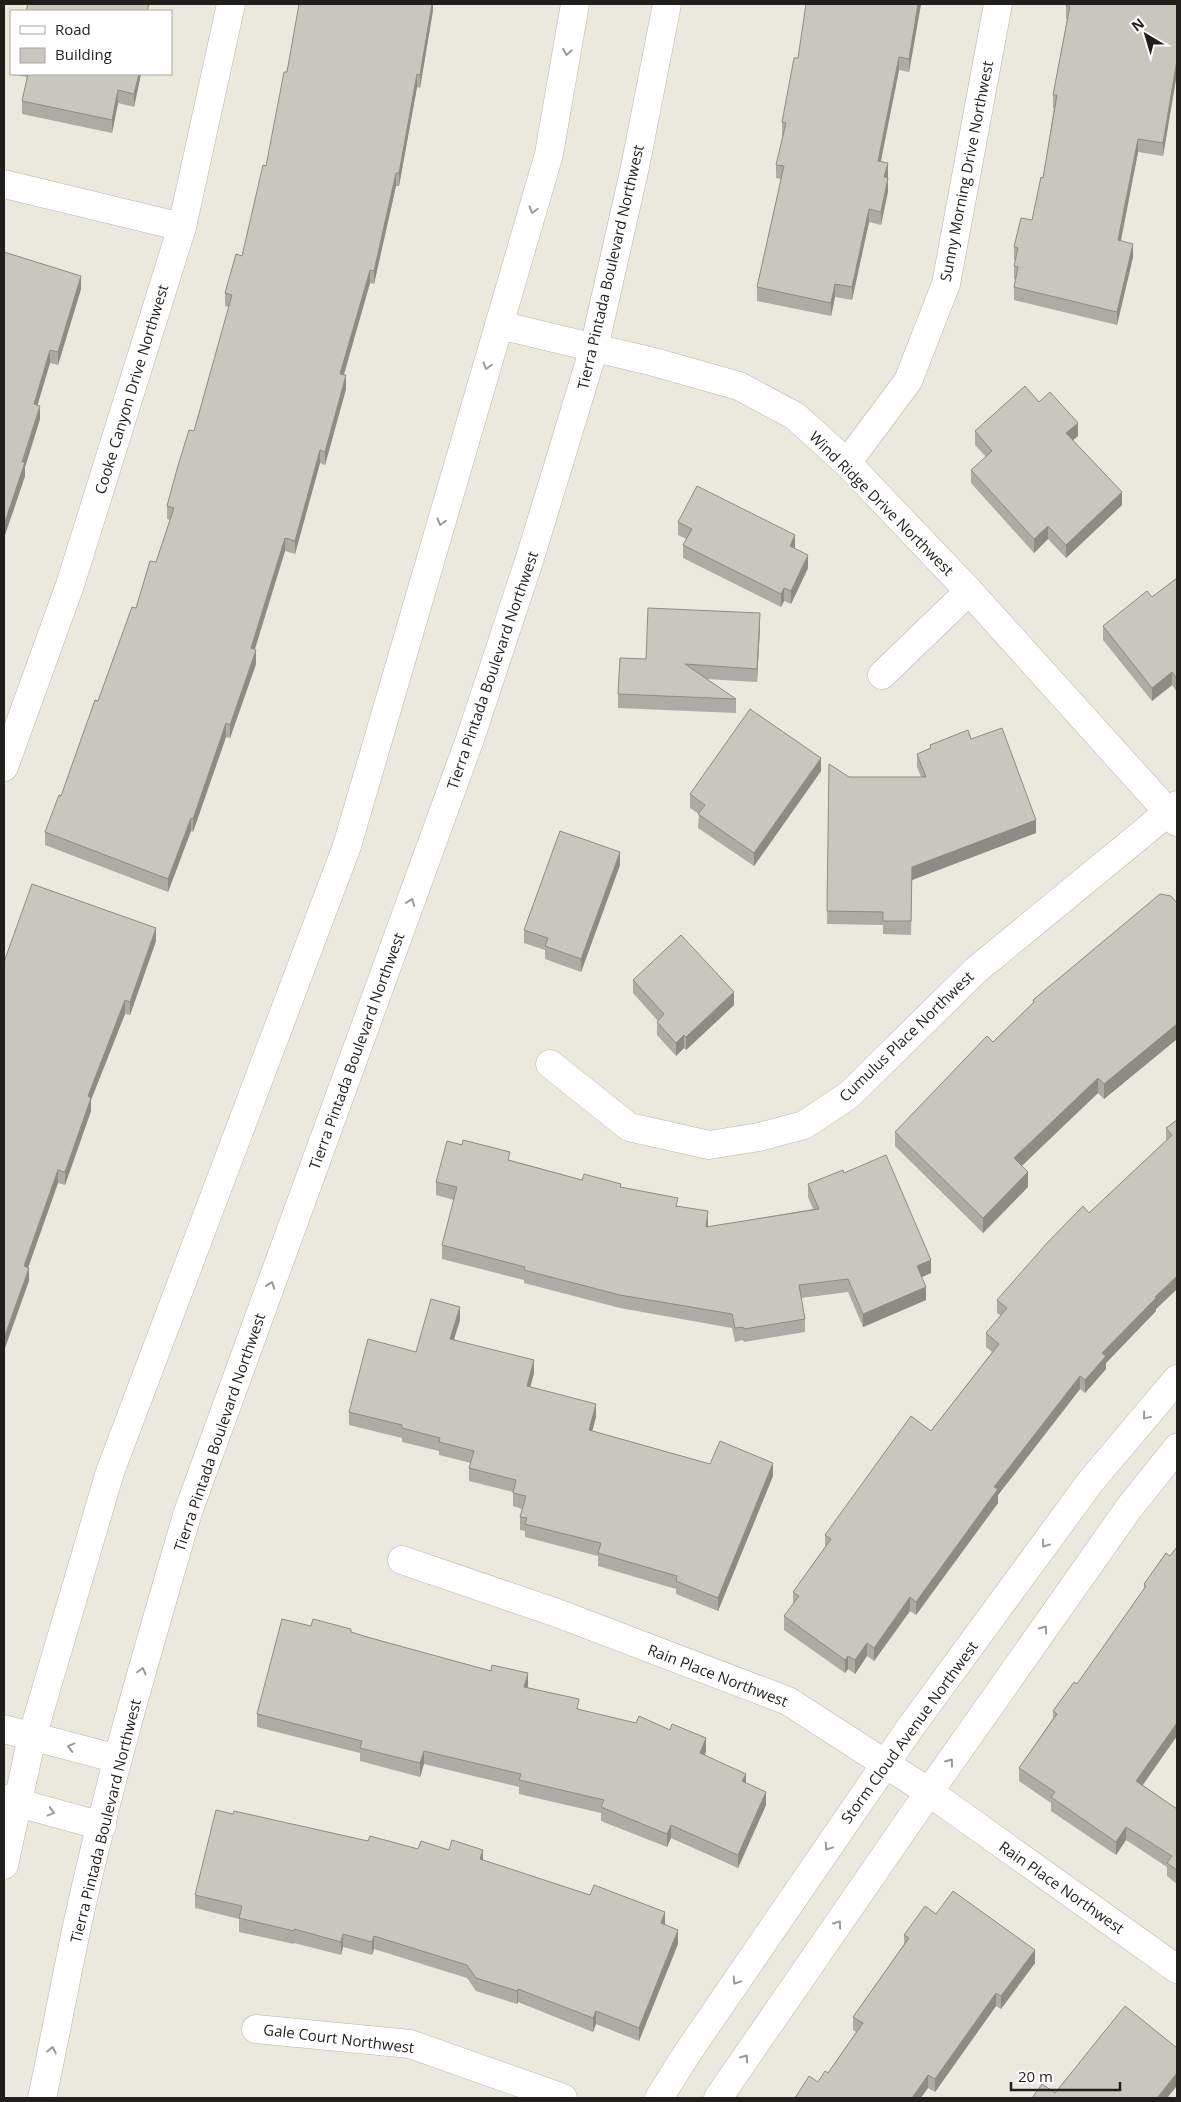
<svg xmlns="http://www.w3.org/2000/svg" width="1181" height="2102" viewBox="0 0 1181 2102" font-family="'Open Sans',sans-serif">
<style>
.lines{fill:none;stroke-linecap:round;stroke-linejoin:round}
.minor-casing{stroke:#b8b5ab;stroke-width:29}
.major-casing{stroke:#b8b5ab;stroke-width:29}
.minor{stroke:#fff;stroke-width:28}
.major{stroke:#fff;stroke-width:28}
.wall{fill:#adaba3}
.shaded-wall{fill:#8d8b84}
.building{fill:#c9c7bd;stroke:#8d8b84}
.oneway{stroke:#9b9a98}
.labels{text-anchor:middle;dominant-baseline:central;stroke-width:4.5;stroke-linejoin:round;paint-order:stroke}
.street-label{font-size:15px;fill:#201f1b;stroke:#fff}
</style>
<rect width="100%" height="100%" fill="#ebe8de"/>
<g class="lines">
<defs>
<g id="minor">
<polyline points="4,184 182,227"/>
<polyline points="499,325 654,362 739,386 795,416 847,463 969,591 1177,822"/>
<polyline points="847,463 908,381 946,284 998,4"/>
<polyline points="882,675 969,591"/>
<polyline points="4,767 70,585 182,227 231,4"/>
<polyline points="550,1064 629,1127 709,1145 759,1137 804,1125 849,1095 976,970 1177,805"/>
<polyline points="402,1560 557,1613 788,1701 929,1792 1177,1969"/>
<polyline points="4,1729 118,1759"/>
<polyline points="4,1799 102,1826"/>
<polyline points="256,2029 410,2044 563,2098"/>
<polyline points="659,2098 686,2055 910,1728 1091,1481 1177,1379"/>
<polyline points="718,2098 929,1792 1129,1508 1177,1448"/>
</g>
<g id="major">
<polyline points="4,1865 32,1737 110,1472 347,846 549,154 575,4"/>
<path d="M42,2098C55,2038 66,1977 79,1917C109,1781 149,1646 188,1512L470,739L530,558L594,348L635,167L667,4"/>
</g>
</defs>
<use href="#minor" class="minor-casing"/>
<use href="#major" class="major-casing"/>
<use href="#minor" class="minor"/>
<use href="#major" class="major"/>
</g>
<g class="wall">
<polygon points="433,4 433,10 420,88 417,87 399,186 396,186 374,284 370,283 344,375 346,389 325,465 320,463 295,554 285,551 254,650 256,664 230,738 226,737 193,832 191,831 168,892 45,845 45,832 61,796 98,701 156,562 170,520 167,519 167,506 194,431 229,307 225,306 225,293 242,256 266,166 287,72"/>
<polygon points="806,4 921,4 909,72 899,70 881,161 888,176 888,191 881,225 869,222 852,300 835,297 831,316 757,301 757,287 781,179 776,178 776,165 783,136 782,136 782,122 798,58"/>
<polygon points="1177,4 1177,73 1163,156 1138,152 1121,241 1133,257 1117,325 1014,300 1014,287 1015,279 1014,279 1014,266 1015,260 1014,260 1014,247 1032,220 1043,178 1054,108 1053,108 1053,95 1067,19 1066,19 1066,6"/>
<polygon points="16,74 141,74 134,107 118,103 112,133 22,114 22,101 27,77 16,75"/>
<polygon points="4,252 81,289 58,365 50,363 37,405 40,419 25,467 25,476 12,515"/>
<polygon points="1039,402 1078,436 1073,440 1122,505 1066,558 1048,539 1034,553 971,483 971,470 986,457 975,445 975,431"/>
<polygon points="678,522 795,548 808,568 791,604 784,601 781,607 683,558 683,545 686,539 678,535"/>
<polygon points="1177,578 1177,692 1172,685 1152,701 1103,640 1103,626 1152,597"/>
<polygon points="760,627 757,682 706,679 736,699 736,713 618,708 618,694 646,659"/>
<polygon points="971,739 1036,833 912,880 911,935 883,934 883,925 827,924 829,764 849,777 921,777 917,767 917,754 930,748 930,745"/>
<polygon points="821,771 754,866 698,828 699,814 690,808 690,794"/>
<polygon points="620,865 581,972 545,959 545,950 524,943 524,930"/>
<polygon points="1177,903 1177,1039 1104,1099 1098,1093 1022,1166 1028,1187 983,1233 895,1146 895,1132 993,1042 1033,1003 1033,1000"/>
<polygon points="156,941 130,1015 125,1014 91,1100 91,1111 65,1185 58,1183 28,1268 29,1281 4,962"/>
<polygon points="633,980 734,1005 686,1050 684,1048 676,1056 657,1035 657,1022 658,1021 633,993"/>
<polygon points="1177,1120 1177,1289 1156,1309 1156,1311 1106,1363 1106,1369 1085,1393 1080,1389 998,1495 998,1503 916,1615 910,1611 874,1661 867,1656 855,1674 848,1669 845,1673 784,1630 784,1616 793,1604 793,1592 825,1547 825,1535 931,1431 992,1352 986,1347 986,1333 1001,1316 997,1313 997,1300 1166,1141 1166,1128"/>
<polygon points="462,1145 510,1160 582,1180 621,1187 678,1206 708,1224 708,1227 813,1209 808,1197 808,1184 844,1173 931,1273 922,1277 926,1300 863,1327 848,1292 801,1298 805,1319 805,1332 744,1342 743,1340 735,1342 732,1328 620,1308 524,1283 524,1280 442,1259 442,1245 454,1200 436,1195 436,1182"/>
<polygon points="460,1320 454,1339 534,1373 530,1387 596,1417 592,1431 710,1464 773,1476 718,1611 676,1594 676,1589 598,1566 598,1556 525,1537 525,1531 520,1530 520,1517 522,1509 513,1506 513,1492 469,1481 469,1468 471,1463 439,1455 439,1451 402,1442 402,1438 349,1425 349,1412 416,1352"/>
<polygon points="1166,1553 1177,1736 1143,1785 1177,1809 1177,1884 1167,1876 1167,1867 1126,1840 1116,1855 1051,1811 1051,1803 1019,1781 1019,1768 1053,1718 1053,1711 1077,1684 1144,1589 1144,1584"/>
<polygon points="311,1626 351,1632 527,1687 579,1709 706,1751 705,1755 746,1783 766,1805 738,1868 671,1838 667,1847 601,1821 601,1813 519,1794 519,1787 424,1764 420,1777 360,1761 360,1753 257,1727 257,1714"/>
<polygon points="368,1841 418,1849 449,1850 483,1860 665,1925 678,1944 639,2041 596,2024 593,2032 518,2002 517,2004 476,1991 467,1978 374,1949 372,1955 343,1947 341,1955 294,1943 294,1944 239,1932 239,1919 195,1908 195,1895"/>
<polygon points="936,1914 1035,1963 1001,2009 996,2006 935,2092 928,2088 818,2082 828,2073 856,2032 853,2030 853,2017 904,1944 904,1935"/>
</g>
<g class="shaded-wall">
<polygon points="432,4 433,4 433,10 420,88 420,75"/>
<polygon points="918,4 921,4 909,72 909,59"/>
<polygon points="899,57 899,70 878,174 878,161"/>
<polygon points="1177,60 1177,73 1163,156 1163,143"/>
<polygon points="139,74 141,74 134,107 134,94"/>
<polygon points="417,74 417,87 399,186 399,173"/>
<polygon points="118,90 118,103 112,133 112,120"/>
<polygon points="1138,139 1138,152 1118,254 1118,240"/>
<polygon points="888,163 888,176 884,190 884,177"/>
<polygon points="396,173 396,186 374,284 374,271"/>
<polygon points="888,178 888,191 881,225 881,212"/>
<polygon points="869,209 869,222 852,300 852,287"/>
<polygon points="1133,244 1133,257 1117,325 1117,312"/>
<polygon points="370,270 370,283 340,387 340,374"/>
<polygon points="81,276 81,289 58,365 58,352"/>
<polygon points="835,284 835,297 831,316 831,303"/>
<polygon points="50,350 50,363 34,417 34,404"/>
<polygon points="346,375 346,389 325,465 325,452"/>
<polygon points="40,406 40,419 25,467 25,476 4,538 4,525"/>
<polygon points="1078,423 1078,436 1066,446 1066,433"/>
<polygon points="320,450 320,463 295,554 295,541"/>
<polygon points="1122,492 1122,505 1066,558 1066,545"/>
<polygon points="1048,526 1048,539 1034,553 1034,539"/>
<polygon points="795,535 795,548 790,546"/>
<polygon points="285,538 285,551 251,662 251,648"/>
<polygon points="808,555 808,568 791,604 791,591"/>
<polygon points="784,588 784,601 781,607 781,594"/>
<polygon points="760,613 760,627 757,682 757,669"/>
<polygon points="256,650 256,664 230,738 230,725"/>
<polygon points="1172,672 1172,685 1152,701 1152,688"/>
<polygon points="226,723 226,737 193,832 193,819"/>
<polygon points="821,758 821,771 754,866 754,853"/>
<polygon points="191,818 191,831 168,892 168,879"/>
<polygon points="1036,820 1036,833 912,880 911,935 912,867"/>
<polygon points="620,852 620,865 581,972 581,959"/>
<polygon points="156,928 156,941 130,1015 130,1002"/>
<polygon points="734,992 734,1005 686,1050 686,1037"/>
<polygon points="125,1000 125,1014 91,1100 91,1111 65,1185 65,1172 88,1096"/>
<polygon points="1177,1024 1177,1039 1104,1099 1104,1084"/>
<polygon points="684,1035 684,1048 676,1056 676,1043"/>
<polygon points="1098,1078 1098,1093 1014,1173 1014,1158"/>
<polygon points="58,1170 58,1183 24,1279 24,1266"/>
<polygon points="1028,1172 1028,1187 983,1233 983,1218"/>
<polygon points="708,1211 708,1224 706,1240 706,1227"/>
<polygon points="931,1260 931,1273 917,1279 917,1266"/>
<polygon points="29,1268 29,1281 4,1351 4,1338"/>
<polygon points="1177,1276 1177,1289 1156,1309 1156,1311 1106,1363 1106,1369 1085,1393 1085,1380 1102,1353 1155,1297"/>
<polygon points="926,1287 926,1300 863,1327 863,1314"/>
<polygon points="460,1307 460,1320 450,1352 450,1339"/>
<polygon points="534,1360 534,1373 527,1399 527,1386"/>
<polygon points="1080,1376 1080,1389 998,1495 998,1503 916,1615 916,1602 994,1487"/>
<polygon points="596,1404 596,1417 589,1443 589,1430"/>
<polygon points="773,1463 773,1476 718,1611 718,1598"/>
<polygon points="910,1597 910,1611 874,1661 874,1648"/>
<polygon points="867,1643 867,1656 855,1674 855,1660"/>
<polygon points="848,1656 848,1669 845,1673 845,1660"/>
<polygon points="528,1673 528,1686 524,1700 524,1687"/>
<polygon points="1177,1723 1177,1736 1136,1794 1136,1781"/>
<polygon points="706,1738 706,1751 700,1766 700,1753"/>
<polygon points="424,1751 424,1764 420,1777 420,1763"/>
<polygon points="746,1774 746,1787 742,1781"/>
<polygon points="766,1792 766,1805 738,1868 738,1855"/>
<polygon points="671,1825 671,1838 667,1847 667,1834"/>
<polygon points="1126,1827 1126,1840 1116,1855 1116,1842"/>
<polygon points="483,1850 483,1863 480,1859"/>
<polygon points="665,1912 665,1926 661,1923"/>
<polygon points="678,1930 678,1944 639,2041 639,2028"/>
<polygon points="343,1934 343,1947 341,1955 341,1942"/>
<polygon points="374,1936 374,1949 372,1955 372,1942"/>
<polygon points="1035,1950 1035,1963 1001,2009 1001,1996"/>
<polygon points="518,1989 518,2002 517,2004 517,1991"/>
<polygon points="996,1993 996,2006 935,2092 935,2079"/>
<polygon points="596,2011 596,2024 593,2032 593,2018"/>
<polygon points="1177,2073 1177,2086 1167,2098 1157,2098"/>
<polygon points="928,2075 928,2088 921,2098 912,2098"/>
</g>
<g class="building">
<polygon points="28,4 149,4 147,11 26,11"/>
<polygon points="299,4 432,4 420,75 417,74 399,173 396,173 374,271 370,270 340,374 346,375 325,452 320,450 295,541 285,538 251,648 256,650 230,725 226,723 193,819 191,818 168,879 45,832 59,795 61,796 95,700 98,701 132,607 136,608 150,561 156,562 174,508 167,506 177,469 189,430 194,431 232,295 225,293 236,254 242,256 263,165 266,166 284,72 287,72"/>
<polygon points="806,4 918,4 909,59 899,57 878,161 888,163 884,177 888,178 881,212 869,209 852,287 835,284 831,303 757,287 784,166 776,165 786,123 782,122 794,58 798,58"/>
<polygon points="1067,4 1177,4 1177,60 1163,143 1138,139 1118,240 1133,244 1117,312 1014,287 1018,267 1014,266 1018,248 1014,247 1021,218 1032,220 1041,177 1043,178 1057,95 1053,95 1070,6 1066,6"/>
<polygon points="28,74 139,74 134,94 118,90 112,120 22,101"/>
<polygon points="4,252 81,276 58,352 50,350 34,404 40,406 22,462 25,462 4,525"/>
<polygon points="1025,386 1039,402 1050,392 1078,423 1066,433 1122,492 1066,545 1048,526 1034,539 971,470 992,451 975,431"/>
<polygon points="697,486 795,535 790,546 808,555 791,591 784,588 781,594 683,545 692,529 678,522"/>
<polygon points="1177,578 1177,679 1172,672 1152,688 1103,626 1147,591 1152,597"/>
<polygon points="648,608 760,613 757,669 685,664 736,699 618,694 620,658 646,659"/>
<polygon points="750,709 821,758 754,853 698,814 705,805 690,794"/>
<polygon points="1002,728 1036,820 912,867 911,921 883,921 883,912 827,911 829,764 849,777 926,777 917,754 931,748 930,745 968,730 971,739"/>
<polygon points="560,831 620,852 581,959 545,946 548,938 524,930"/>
<polygon points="32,884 156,928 130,1002 125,1000 88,1096 91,1098 65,1172 58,1170 24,1266 29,1268 4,1338 4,962"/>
<polygon points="1160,894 1171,896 1177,903 1177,1024 1104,1084 1098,1078 1014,1158 1028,1172 983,1218 895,1132 987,1036 993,1042 1034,1002 1033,1000"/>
<polygon points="681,935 734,992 686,1037 684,1035 676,1043 657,1022 664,1014 633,980"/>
<polygon points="1177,1120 1177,1276 1155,1297 1156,1298 1102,1353 1106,1356 1085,1380 1080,1376 994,1487 998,1489 916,1602 910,1597 874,1648 867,1643 855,1660 848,1656 845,1660 784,1616 799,1596 793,1592 831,1539 825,1535 911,1416 931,1431 999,1344 986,1333 1007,1308 997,1300 1047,1243 1083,1206 1089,1213 1172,1135 1166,1128"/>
<polygon points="463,1140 510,1152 508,1160 582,1180 584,1174 621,1184 620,1187 678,1198 676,1206 708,1211 706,1227 819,1209 808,1184 843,1170 844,1173 886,1155 931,1260 917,1266 926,1287 863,1314 848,1279 799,1285 805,1319 744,1329 743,1327 735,1328 732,1314 620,1295 524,1270 525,1267 442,1245 457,1187 436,1182 447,1141 462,1145"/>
<polygon points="431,1299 460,1307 450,1339 534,1360 527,1386 596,1404 589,1430 710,1464 720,1441 773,1463 718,1598 676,1581 677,1576 598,1553 601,1543 525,1524 527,1518 520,1517 526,1496 513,1493 516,1480 469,1468 474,1451 439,1442 440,1438 402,1428 402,1425 349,1412 368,1339 416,1352"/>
<polygon points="1177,1547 1177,1723 1136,1781 1177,1809 1177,1870 1167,1863 1172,1856 1126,1827 1116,1842 1051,1797 1055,1792 1019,1768 1057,1714 1053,1711 1074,1682 1077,1684 1146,1586 1144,1584 1166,1553 1170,1556"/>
<polygon points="282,1619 311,1626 313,1619 351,1629 351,1632 367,1637 491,1671 492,1665 528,1673 524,1687 579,1699 577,1709 636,1723 639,1716 670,1730 672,1724 706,1738 700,1753 746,1774 742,1781 766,1792 738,1855 671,1825 667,1834 601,1807 604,1800 519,1780 521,1774 424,1751 420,1763 360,1748 362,1741 257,1714"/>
<polygon points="216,1810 233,1814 234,1811 368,1841 370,1836 418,1849 421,1841 449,1850 452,1840 483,1850 480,1859 590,1895 594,1885 665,1912 661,1923 678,1930 639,2028 596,2011 593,2018 518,1989 517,1991 476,1978 467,1965 374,1936 372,1942 343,1934 341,1942 294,1929 294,1931 239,1918 242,1906 195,1895"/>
<polygon points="953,1891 1035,1950 1001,1996 996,1993 935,2079 928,2075 912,2098 795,2098 809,2076 818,2082 825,2071 828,2073 863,2023 853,2017 909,1938 904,1935 925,1906 936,1914"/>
<polygon points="1125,2006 1177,2048 1177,2073 1157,2098 1032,2098 1042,2084 1055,2093"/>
</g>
<defs><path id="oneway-chevron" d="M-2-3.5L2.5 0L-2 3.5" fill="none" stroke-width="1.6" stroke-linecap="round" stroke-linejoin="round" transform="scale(1.25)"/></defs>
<g class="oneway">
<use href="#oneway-chevron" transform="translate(567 52) rotate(100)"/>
<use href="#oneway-chevron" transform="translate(533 210) rotate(106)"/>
<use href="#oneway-chevron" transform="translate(487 366) rotate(106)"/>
<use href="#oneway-chevron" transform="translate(441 522) rotate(106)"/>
<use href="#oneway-chevron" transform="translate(411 902) rotate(-70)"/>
<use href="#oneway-chevron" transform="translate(271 1285) rotate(-70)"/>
<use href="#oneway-chevron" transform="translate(1146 1416) rotate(130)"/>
<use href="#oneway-chevron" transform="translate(1045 1544) rotate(126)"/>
<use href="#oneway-chevron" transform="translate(1044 1629) rotate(-55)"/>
<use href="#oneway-chevron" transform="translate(142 1671) rotate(-75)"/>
<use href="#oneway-chevron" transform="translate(71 1747) rotate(-165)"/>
<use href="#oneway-chevron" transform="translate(950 1762) rotate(-54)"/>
<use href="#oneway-chevron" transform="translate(51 1812) rotate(15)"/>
<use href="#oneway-chevron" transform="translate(828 1847) rotate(124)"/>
<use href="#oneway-chevron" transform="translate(838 1924) rotate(-55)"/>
<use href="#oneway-chevron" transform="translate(736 1981) rotate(124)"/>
<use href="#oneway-chevron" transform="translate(52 2050) rotate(-78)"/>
<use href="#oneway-chevron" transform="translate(745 2058) rotate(-55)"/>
</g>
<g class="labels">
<g class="street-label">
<text transform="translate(966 171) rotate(-79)">Sunny Morning Drive Northwest</text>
<text transform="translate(610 267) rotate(-77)">Tierra Pintada Boulevard Northwest</text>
<text transform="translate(131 389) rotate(-73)">Cooke Canyon Drive Northwest</text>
<text transform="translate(882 503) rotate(45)">Wind Ridge Drive Northwest</text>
<text transform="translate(492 670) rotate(-71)">Tierra Pintada Boulevard Northwest</text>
<text transform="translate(906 1036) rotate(-44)">Cumulus Place Northwest</text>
<text transform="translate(356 1051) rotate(-70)">Tierra Pintada Boulevard Northwest</text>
<text transform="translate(219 1432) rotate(-71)">Tierra Pintada Boulevard Northwest</text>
<text transform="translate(718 1675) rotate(21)">Rain Place Northwest</text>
<text transform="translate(909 1732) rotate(-54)">Storm Cloud Avenue Northwest</text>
<text transform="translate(105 1821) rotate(-76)">Tierra Pintada Boulevard Northwest</text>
<text transform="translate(1062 1887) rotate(35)">Rain Place Northwest</text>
<text transform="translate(339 2038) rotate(7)">Gale Court Northwest</text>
</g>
</g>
<rect width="1181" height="2102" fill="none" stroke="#201f1b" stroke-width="10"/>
<rect x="10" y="10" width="162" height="65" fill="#ffffff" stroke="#a6a5a4"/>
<rect x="20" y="26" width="25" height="8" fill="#ffffff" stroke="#a6a5a4"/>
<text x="55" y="35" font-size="15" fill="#201f1b">Road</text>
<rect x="20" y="48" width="25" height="15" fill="#c9c7bd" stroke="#a6a5a4"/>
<text x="55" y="60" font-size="15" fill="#201f1b">Building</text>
<g transform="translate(1146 35) rotate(322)" stroke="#ffffff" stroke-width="4" paint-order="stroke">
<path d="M0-4L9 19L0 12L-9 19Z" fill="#201f1b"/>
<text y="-8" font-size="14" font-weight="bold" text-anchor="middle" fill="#201f1b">N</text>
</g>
<path d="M1011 2082v8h109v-8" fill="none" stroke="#201f1b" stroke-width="2.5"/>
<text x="1018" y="2082" font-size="15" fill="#201f1b" stroke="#ffffff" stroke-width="4" paint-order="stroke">20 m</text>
</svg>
